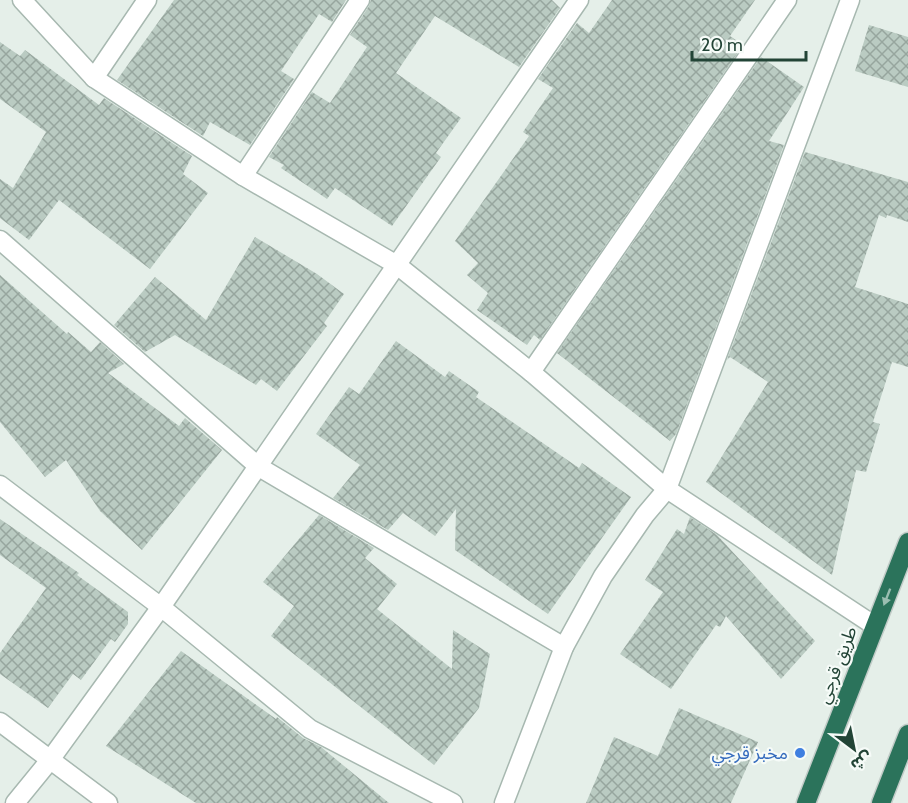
<svg xmlns="http://www.w3.org/2000/svg" width="908" height="803" viewBox="0 0 908 803" font-family="Cabin,'Noto Sans Arabic',sans-serif">
<style>
.building{fill:url(#building-cross-hatch)}
.lines{fill:none;stroke-linecap:round;stroke-linejoin:round}
.minor-casing{stroke:#a7b8b0;stroke-width:21}
.highway-casing{stroke:#c1cbc7;stroke-width:21}
.minor{stroke:#fff;stroke-width:18}
.highway{stroke:#2b735b;stroke-width:18}
.oneway{fill:#9bbeb1}
.shop-dot{fill:#3f7fe0;stroke:#f6fbf8;stroke-width:2}
.labels{text-anchor:middle;dominant-baseline:central;stroke-width:4.5;stroke-linejoin:round;paint-order:stroke}
.street-label{font-size:18px;fill:#224436;stroke:#f6fbf8}
.shop-label{font-size:18px;fill:#366cbe;stroke:#f6fbf8;text-anchor:end}
</style>
<defs>
<pattern id="building-cross-hatch" width="8" height="8" patternUnits="userSpaceOnUse" patternTransform="scale(1.5)"><rect width="8" height="8" fill="#bacbc2"/><path d="M0 0l8 8M0 8l8-8" fill="none" stroke="#97a69e"/></pattern>
</defs>
<rect width="100%" height="100%" fill="#e5efe9"/>
<g class="building">
<polygon points="174,0 346,0 332,22 319,14 281,71 294,79 250,145 210,122 203,136 117,80"/>
<polygon points="371,0 552,0 560,8 519,67 435,16 396,73 461,118 436,153 441,157 392,226 335,188 327,199 281,168 284,165 269,157 312,92 330,103 367,47 350,35 369,6"/>
<polygon points="612,0 755,0 730,36 743,45 540,340 534,335 527,345 477,310 488,293 467,275 478,263 455,241 529,136 523,132 553,88 538,79 577,23 589,33"/>
<polygon points="869,25 908,37 908,87 855,71"/>
<polygon points="0,42 20,56 25,50 99,105 104,98 192,156 183,174 208,193 150,269 59,200 29,240 0,218 0,179 13,188 46,132 0,99"/>
<polygon points="761,57 804,87 769,141 784,145 676,434 670,441 557,353"/>
<polygon points="805,152 908,182 908,222 887,215 886,218 879,215 855,287 908,304 908,367 892,362 873,422 880,424 866,472 856,470 832,575 706,482 768,382 730,357 727,360"/>
<polygon points="255,237 317,274 344,294 324,323 327,326 277,391 261,379 256,385 175,335 145,352 114,325 155,277 206,320"/>
<polygon points="0,275 67,334 68,332 91,352 100,342 124,364 108,373 179,426 185,418 222,450 142,550 100,511 66,460 45,477 0,422"/>
<polygon points="396,341 445,377 449,371 479,392 476,397 579,468 582,463 631,497 548,614 455,550 456,509 435,536 403,513 388,530 333,498 360,465 316,434 349,387 359,394"/>
<polygon points="319,515 374,548 365,558 397,584 377,609 452,669 453,630 490,654 479,708 434,765 271,636 294,606 263,582"/>
<polygon points="690,517 717,535 815,641 781,679 726,616 720,627 716,625 671,689 620,654 663,592 645,580 677,529 684,534"/>
<polygon points="0,519 79,573 77,575 128,612 128,624 115,642 111,639 81,680 73,674 48,708 0,674 0,653 46,588 0,555"/>
<polygon points="181,651 276,719 277,717 303,738 321,747 389,803 196,803 106,746"/>
<polygon points="679,708 758,742 731,803 586,803 614,737 658,756"/>
</g>
<g class="lines">
<defs>
<g id="minor">
<polyline points="22,0 94,78 243,176 397,265 531,372 667,489 875,626"/>
<polyline points="94,78 147,0"/>
<polyline points="243,176 360,0"/>
<polyline points="0,240 259,467 564,647"/>
<polyline points="531,372 787,0"/>
<polyline points="0,485 161,607 310,729 453,803"/>
<polyline points="0,722 108,803"/>
<polyline points="15,803 50,760 161,607 579,0"/>
<polyline points="504,803 564,647 603,576 645,515 667,489 850,0"/>
</g>
<g id="highway">
<polyline points="806,803 908,542"/>
<polyline points="881,803 908,734"/>
</g>
</defs>
<use href="#minor" class="minor-casing"/>
<use href="#highway" class="highway-casing"/>
<use href="#minor" class="minor"/>
<use href="#highway" class="highway"/>
</g>
<defs><path id="oneway-solid" d="M-6-.8H1V-3.2L6.5 0L1 3.2V.8H-6Z" transform="scale(1.5)"/></defs>
<use class="oneway" href="#oneway-solid" transform="translate(887 597) rotate(111)"/>
<circle class="shop-dot" cx="800" cy="753" r="6"/>
<g class="labels">
<g class="street-label">
<text transform="translate(837 665) rotate(-69)">طريق قرجي</text>
</g>
<g class="shop-label">
<text x="788" y="753">مخبز قرجي</text>
</g>
</g>
<g transform="translate(854 749) rotate(148)" stroke="#f6fbf8" stroke-width="4.5" paint-order="stroke">
<path d="M0-4.5L10 22L0 15L-10 22Z" fill="#224436"/>
<text y="-9" font-size="16" font-weight="bold" text-anchor="middle" fill="#224436">ش</text>
</g>
<path d="M692 51v9h114v-9" fill="none" stroke="#224436" stroke-width="3"/>
<text x="701" y="51" font-size="18" fill="#224436" stroke="#f6fbf8" stroke-width="4.5" paint-order="stroke">20 m</text>
</svg>
